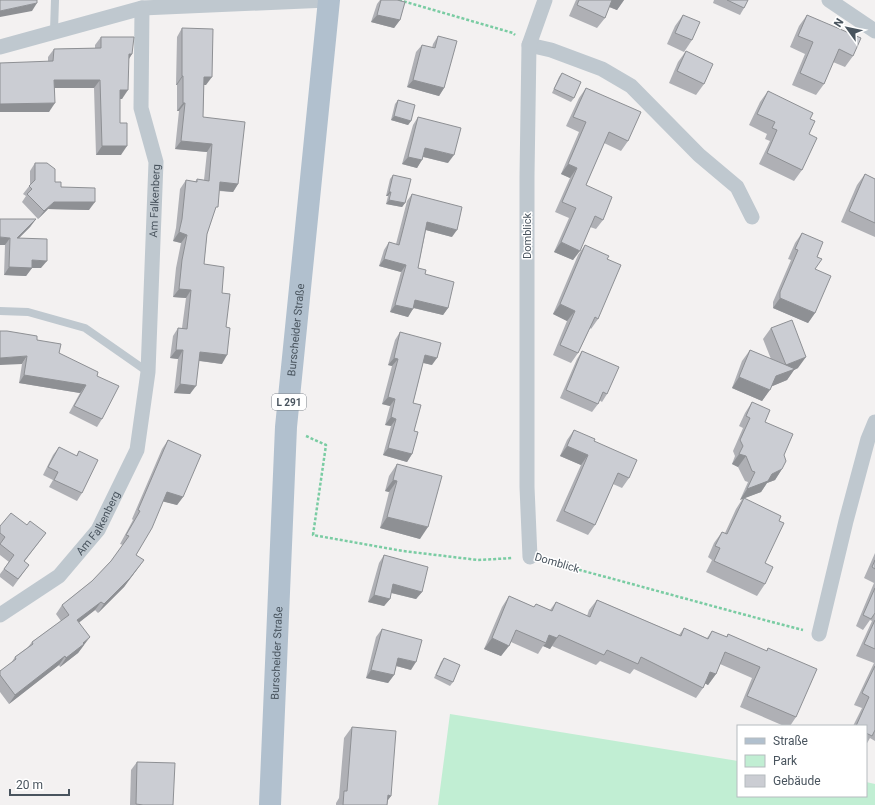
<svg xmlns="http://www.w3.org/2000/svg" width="875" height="805" viewBox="0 0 875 805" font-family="Roboto,sans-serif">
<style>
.green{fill:#c1eed3}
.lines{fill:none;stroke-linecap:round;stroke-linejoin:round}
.path{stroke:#7acca3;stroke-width:2.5;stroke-dasharray:3 2;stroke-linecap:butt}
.lane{stroke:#bfc8cf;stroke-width:8}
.street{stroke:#bfc8cf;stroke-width:15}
.primary{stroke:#b1c0ce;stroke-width:22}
.wall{fill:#afb0b5}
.shaded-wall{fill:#8e9094}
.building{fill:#cbcdd3;stroke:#8e9094}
.labels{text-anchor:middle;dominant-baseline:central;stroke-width:3;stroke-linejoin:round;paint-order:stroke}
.shield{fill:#fff;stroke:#80878e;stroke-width:1}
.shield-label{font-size:10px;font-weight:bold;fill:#49545e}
.street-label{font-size:11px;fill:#49545e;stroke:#fff}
</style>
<rect width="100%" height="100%" fill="#f3f1f1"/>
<polygon class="green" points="450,714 738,761 738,796 866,796 866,782 875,784 875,805 438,805"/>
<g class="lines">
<g class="path">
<polyline points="399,0 513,33 515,35"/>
<polyline points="306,436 326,445 313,535 403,551 478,560 513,558"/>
<path d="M545,561C631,583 717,608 803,630"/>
</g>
<g class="lane">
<polyline points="54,31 55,0"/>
<polyline points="0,311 28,312 85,328 148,372"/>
</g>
<g class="street">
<polyline points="829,0 875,31"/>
<polyline points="529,45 551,50 602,69 631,86 699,155 737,187 752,217"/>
<polyline points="0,47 142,8 328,0"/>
<polyline points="530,557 527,487 527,176 529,45 545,0"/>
<path id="s1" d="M0,615L59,576L98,530L137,450L148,372L156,162L141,108L142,8"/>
<polyline points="819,634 846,521 868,439 875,422"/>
</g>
<path class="primary" id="s2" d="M270,805L286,427L329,0"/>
</g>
<g class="wall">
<polygon points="380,0 397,0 400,20 394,28 371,22 377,4"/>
<polygon points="576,0 624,0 617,10 609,7 605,18 597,28 569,16"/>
<polygon points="714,0 748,0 744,8 740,15 713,3"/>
<polygon points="683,15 692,40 684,52 667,44 675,26"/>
<polygon points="807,15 853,56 845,67 833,62 824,84 816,95 792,85 805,54 790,47 799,26"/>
<polygon points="182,28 206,85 204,85 203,117 238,184 233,192 219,191 214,212 207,234 204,264 222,293 222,364 199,361 190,394 174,393 178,359 170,358 173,336 178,328 182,328 186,298 173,297 176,268 181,243 173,241 176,228 180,189 186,180 195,182 197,179 204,180 207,152 175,149 179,111 177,111 177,85 176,85 177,37"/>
<polygon points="438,36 444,88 439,96 407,87 416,52 422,45 432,48 433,44"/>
<polygon points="101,37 132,54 129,59 122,99 120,99 120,123 121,155 96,155 94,88 54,88 49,112 0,112 0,63 48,62 48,57 54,49 95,48 95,45"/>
<polygon points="686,51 704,84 696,95 669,83 678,62"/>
<polygon points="562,73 574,98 571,102 552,93 559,77"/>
<polygon points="586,88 628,141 621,151 604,143 586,185 603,220 596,229 590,227 573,260 554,252 569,218 555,212 570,178 561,174 579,132 566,126 579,98"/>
<polygon points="768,91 810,119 809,134 802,170 794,181 759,164 770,141 765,139 767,134 749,125 760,102"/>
<polygon points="398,100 411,121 408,125 391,120 395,104"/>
<polygon points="418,117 448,163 423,157 417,168 402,164 413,125"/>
<polygon points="35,163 55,182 89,210 48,209 38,219 22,202 26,196 23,194 30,185 30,171"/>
<polygon points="865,174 875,179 875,237 841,222 857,185"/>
<polygon points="393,175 405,203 402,207 386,204 388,196 386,196 390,179"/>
<polygon points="412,194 452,237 426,230 418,268 425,274 448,308 443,315 413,308 408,317 390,312 401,272 379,266 384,250 389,242 396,244 407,201"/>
<polygon points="36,219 30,227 19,238 41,268 32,268 26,276 4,275 5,245 0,245"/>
<polygon points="802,233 817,257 815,269 815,313 808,323 773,308 773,302 791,260 788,259 795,243"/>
<polygon points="585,245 607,259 598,319 591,329 590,328 578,353 571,363 553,355 567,321 553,314 578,255"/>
<polygon points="771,328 798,368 794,370 787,380 772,386 762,401 732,388 742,361 750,350 771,359 763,339"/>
<polygon points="400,332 432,365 423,363 413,403 414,431 412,454 407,462 383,455 391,426 385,425 390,406 382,404 392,366 388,365 395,340"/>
<polygon points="37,340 97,376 102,419 97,427 69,413 80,393 19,383 22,364"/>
<polygon points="582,351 607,394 602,402 599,400 598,404 592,412 560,398 577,359"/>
<polygon points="752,402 765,422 784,455 782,469 775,480 767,483 761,492 744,498 779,521 765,563 765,584 757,596 706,572 712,560 708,557 714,543 722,532 725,533 736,509 743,498 740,500 748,482 745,481 738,467 732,464 735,456 733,451 743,428 739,426 745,413"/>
<polygon points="574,430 594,441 629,478 622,488 613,484 595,525 588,535 556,521 581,465 560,456 567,440"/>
<polygon points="168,440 183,497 177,505 163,501 136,555 138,568 124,587 98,613 95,610 79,622 84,645 78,653 60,667 59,665 9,704 0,692 0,671 11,663 15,657 28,647 32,642 61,621 56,614 62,605 92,581 111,561 123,545 120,544 133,520 132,519 162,449"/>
<polygon points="59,447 76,456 79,451 82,493 77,501 49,487 53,480 43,475 53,455"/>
<polygon points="397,464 420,539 380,528 389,492 385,491 389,476"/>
<polygon points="27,525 46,533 24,562 29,565 13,587 0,577 0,574 9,562 0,555 0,526"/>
<polygon points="875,553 875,741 870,738 866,745 866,726 853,726 862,708 854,705 874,663 856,656 872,621 870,620 863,630 856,626 874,583 864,578"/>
<polygon points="384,555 422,592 416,599 391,593 390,599 384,606 368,602 379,563"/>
<polygon points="509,596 534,607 536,604 550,610 556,602 587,616 589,610 597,600 679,635 684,628 707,638 712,631 726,637 728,634 766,651 768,648 796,717 790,726 784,726 740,707 752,678 720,664 716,674 708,685 705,683 703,688 696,698 634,669 630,674 600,661 596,665 552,646 550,649 543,646 538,654 511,642 501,656 484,649 502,607"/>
<polygon points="382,629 411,670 396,666 394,675 388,683 366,678 376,637"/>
<polygon points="444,658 453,682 450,686 434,678 441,662"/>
<polygon points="352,727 391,796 388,800 387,805 336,805 336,803 339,798 344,738"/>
<polygon points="137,762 173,805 130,805 131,770"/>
</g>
<g class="shaded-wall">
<polygon points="611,0 624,0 617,10 607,6"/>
<polygon points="37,3 32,11 0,17 0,11"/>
<polygon points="377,15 400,20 394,28 371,22"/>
<polygon points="129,54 132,54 126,63"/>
<polygon points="182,76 183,76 177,85 176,85"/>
<polygon points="204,77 212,77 206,85 198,85"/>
<polygon points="54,80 100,80 94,88 48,88"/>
<polygon points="413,80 444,88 439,96 407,87"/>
<polygon points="120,90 128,90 122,99 114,99"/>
<polygon points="55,103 49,112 0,112 0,104"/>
<polygon points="183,103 185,103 179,111 177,111"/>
<polygon points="394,116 411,121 408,125 391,120"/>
<polygon points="181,141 212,144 207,152 175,149"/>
<polygon points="102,146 127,146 121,155 96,155"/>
<polygon points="425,148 454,155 448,163 420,156"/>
<polygon points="408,157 422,160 417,168 402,164"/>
<polygon points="568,164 577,168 570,178 561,174"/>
<polygon points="220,182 238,184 233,192 214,190"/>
<polygon points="389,192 391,192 388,196 386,196"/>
<polygon points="389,200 405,203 402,207 386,204"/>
<polygon points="54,202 95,202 89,210 48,209 38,219 44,211"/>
<polygon points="36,219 30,227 12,245 17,238"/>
<polygon points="427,222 457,230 452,237 422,229"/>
<polygon points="179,232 187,235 181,243 173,241"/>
<polygon points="0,237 10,238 5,245 0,245"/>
<polygon points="561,242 580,251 573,260 554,252"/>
<polygon points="384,259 406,265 401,272 379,266"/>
<polygon points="32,260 47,261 41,268 32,268 26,276 4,275 9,267"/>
<polygon points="179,289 191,290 186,298 173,297"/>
<polygon points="780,298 815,313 808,323 773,308"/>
<polygon points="415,300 448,308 443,315 410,307"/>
<polygon points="560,304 575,311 567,321 553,314"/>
<polygon points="395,305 413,309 408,317 390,312"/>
<polygon points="176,350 183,350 178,359 170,358"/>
<polygon points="200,352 227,355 222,364 194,360"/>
<polygon points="425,355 437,358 432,365 420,362"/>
<polygon points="27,356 22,364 0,365 0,358"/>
<polygon points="806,357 798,368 794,370 787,380 768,388 776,376 786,365"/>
<polygon points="394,358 398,359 392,366 388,365"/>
<polygon points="24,375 86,385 80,393 19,383"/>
<polygon points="739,377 770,390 762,401 732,388"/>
<polygon points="180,384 196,386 190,394 174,393"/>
<polygon points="388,397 395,399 390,406 382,404"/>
<polygon points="391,417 396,419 391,426 385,425"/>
<polygon points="567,446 588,455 581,465 560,456"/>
<polygon points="388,448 412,454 407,462 383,455"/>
<polygon points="739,454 746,456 738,467 732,464"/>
<polygon points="782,469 775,480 767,483 761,492 740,500 747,489 772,474"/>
<polygon points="393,480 397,481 389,492 385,491"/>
<polygon points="167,492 183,497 177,505 161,501"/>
<polygon points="387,517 428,527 420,539 380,528"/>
<polygon points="144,560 124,587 98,613 104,604"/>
<polygon points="393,584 422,592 416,599 388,592"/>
<polygon points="374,595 390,599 384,606 368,602"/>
<polygon points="101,602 95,610 71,629 77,620"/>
<polygon points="549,635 557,638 550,649 543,646 546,643"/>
<polygon points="90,637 78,653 60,667 66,658 83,643"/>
<polygon points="492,638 509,646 501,656 484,649"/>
<polygon points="65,656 59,665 9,704 15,695"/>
<polygon points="398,658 416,662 411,670 393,665"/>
<polygon points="371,670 394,675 388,683 366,678"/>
<polygon points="710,672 716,674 708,685 702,682"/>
<polygon points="388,795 391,796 384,805"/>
</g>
<g class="building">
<polygon points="0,0 37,0 37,3 0,11"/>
<polygon points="381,0 397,0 405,2 400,20 377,15"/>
<polygon points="579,0 612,0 605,18 577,5"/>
<polygon points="727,0 748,0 744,8"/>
<polygon points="683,15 700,22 692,40 675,33"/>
<polygon points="807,15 861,38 853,56 839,49 824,84 800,73 813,42 798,36"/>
<polygon points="182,28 213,29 212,77 204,77 203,117 245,122 238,184 220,182 218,207 216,207 207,234 204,264 224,267 222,293 230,294 226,327 230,328 227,355 200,352 196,386 180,384 183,350 176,350 178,328 187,329 191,290 179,289 182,260 187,235 179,232 182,219 186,180 197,182 197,179 209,181 212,144 181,141 185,103 183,103 183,76 182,76"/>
<polygon points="438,36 457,41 444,88 413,80 422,45 435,48"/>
<polygon points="101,37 134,37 132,54 129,54 128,90 120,90 120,123 127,123 127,146 102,146 100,80 54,80 55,103 0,104 0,63 53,61 54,49 101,48"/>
<polygon points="686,51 713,64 704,84 677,71"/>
<polygon points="562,73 581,82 574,98 554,89"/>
<polygon points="586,88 641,112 628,141 609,132 586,185 612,197 603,220 595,216 580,251 561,242 576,208 562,202 577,168 568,164 586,122 573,117"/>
<polygon points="768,91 813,113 810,119 815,121 809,134 817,138 802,170 767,153 777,130 772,128 775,122 757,114"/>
<polygon points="398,100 415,105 411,121 394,116"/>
<polygon points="418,117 461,128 454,155 425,148 422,160 408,157"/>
<polygon points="35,163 47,163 55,169 55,182 61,182 61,187 95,188 95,202 54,202 44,211 27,194 32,189 29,186 35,180"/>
<polygon points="865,174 875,179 875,223 849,211"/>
<polygon points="393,175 411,179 405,203 389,200 391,192 389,192"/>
<polygon points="412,194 462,207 457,230 427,222 418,268 426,270 425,274 454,282 448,308 415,300 413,309 395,305 406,265 384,259 389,242 399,245"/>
<polygon points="0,219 36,219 17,238 47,239 47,261 32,260 32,268 9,267 10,238 0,237"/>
<polygon points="802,233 823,242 817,257 822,259 815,269 831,276 815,313 780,298 780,292 798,250 795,249"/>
<polygon points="585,245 609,256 607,259 621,265 598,319 595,317 578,353 560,345 575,311 560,304"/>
<polygon points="792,320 806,357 786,365 795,369 776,376 770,390 739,377 750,350 786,365 771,328"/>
<polygon points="0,331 7,331 37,336 37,340 61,344 59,353 98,372 97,376 119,386 102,419 74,406 86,385 24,375 27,356 0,358"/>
<polygon points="400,332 441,343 437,358 425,355 413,403 421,405 414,431 418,432 412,454 388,448 396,419 391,417 395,399 388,397 398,359 394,358"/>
<polygon points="582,351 619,367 607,394 603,392 598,404 566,390"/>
<polygon points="752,402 770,410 765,422 793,434 784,455 786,461 782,469 772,474 768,481 747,489 755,472 752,471 746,456 739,454 743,446 740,440 750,418 746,416"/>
<polygon points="574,430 595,439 594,441 637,460 629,478 618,473 595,525 564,511 588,455 567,446"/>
<polygon points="168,440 201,455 183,497 167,492 152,528 136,555 144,560 130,578 104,604 101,602 77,620 90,637 83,643 84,644 66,658 65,656 15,695 0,675 0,671 16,659 15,657 33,644 32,642 69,615 62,605 92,581 111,561 129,536 126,535 140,511 138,510"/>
<polygon points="59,447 77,456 79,451 98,460 82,493 54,480 58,472 48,467"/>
<polygon points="397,464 442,476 428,527 387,517 397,481 393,480"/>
<polygon points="744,498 781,516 779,521 784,523 765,563 773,567 765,584 714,561 720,548 715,546 722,532 727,534"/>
<polygon points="11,513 27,525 30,521 46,533 24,561 29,565 18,579 4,569 14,555 0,544 5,537 0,533 0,526"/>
<polygon points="384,555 428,567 422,592 393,584 390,599 374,595"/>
<polygon points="875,560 875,569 872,567"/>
<polygon points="875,588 875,613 871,619 863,615"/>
<polygon points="509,596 534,607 536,604 552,611 556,602 590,617 597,600 681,636 684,628 708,639 712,631 727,637 728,634 767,651 768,648 817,669 796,717 747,696 760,667 725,652 716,674 710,672 703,688 641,657 638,664 607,650 604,655 559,635 557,638 549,635 546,643 516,630 509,646 492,638"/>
<polygon points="875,620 875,649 864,644"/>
<polygon points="382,629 422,640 416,662 398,658 394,675 371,670"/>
<polygon points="444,658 460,665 453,682 436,675"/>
<polygon points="875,666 875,730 872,736 866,733 866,726 856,726 869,697 862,693"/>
<polygon points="352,727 396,731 391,796 388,795 387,805 343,805 344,791 347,791"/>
<polygon points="137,762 175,763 173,805 143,805 136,804"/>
</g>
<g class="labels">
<rect class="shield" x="272" y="394" width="34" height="16" rx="3"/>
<g class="shield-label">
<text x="289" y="402">L 291</text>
</g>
<g class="street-label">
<text stroke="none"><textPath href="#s1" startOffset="470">Am Falkenberg</textPath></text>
<text transform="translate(527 236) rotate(-90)">Domblick</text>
<text stroke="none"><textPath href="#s2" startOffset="476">Burscheider Straße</textPath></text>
<text stroke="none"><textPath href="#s1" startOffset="137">Am Falkenberg</textPath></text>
<text transform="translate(557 563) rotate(16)">Domblick</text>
<text stroke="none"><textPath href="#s2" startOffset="152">Burscheider Straße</textPath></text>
</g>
</g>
<rect x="737" y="725" width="130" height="72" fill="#ffffff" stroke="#b6bbbf"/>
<rect x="745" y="738" width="20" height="6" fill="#b1c0ce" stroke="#b6bbbf"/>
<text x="773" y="745" font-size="12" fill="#49545e">Straße</text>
<rect x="745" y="755" width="20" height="12" fill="#c1eed3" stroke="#b6bbbf"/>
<text x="773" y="765" font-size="12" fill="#49545e">Park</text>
<rect x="745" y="775" width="20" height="12" fill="#cbcdd3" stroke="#b6bbbf"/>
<text x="773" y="785" font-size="12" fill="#49545e">Gebäude</text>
<g transform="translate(847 28) rotate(303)" stroke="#ffffff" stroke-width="3" paint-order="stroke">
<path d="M0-3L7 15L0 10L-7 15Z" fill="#49545e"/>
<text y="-6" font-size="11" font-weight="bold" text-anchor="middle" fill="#49545e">N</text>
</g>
<path d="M10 789v6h59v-6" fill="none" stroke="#49545e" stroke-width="2"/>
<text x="16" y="789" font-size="12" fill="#49545e" stroke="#ffffff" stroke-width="3" paint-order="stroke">20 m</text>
</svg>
